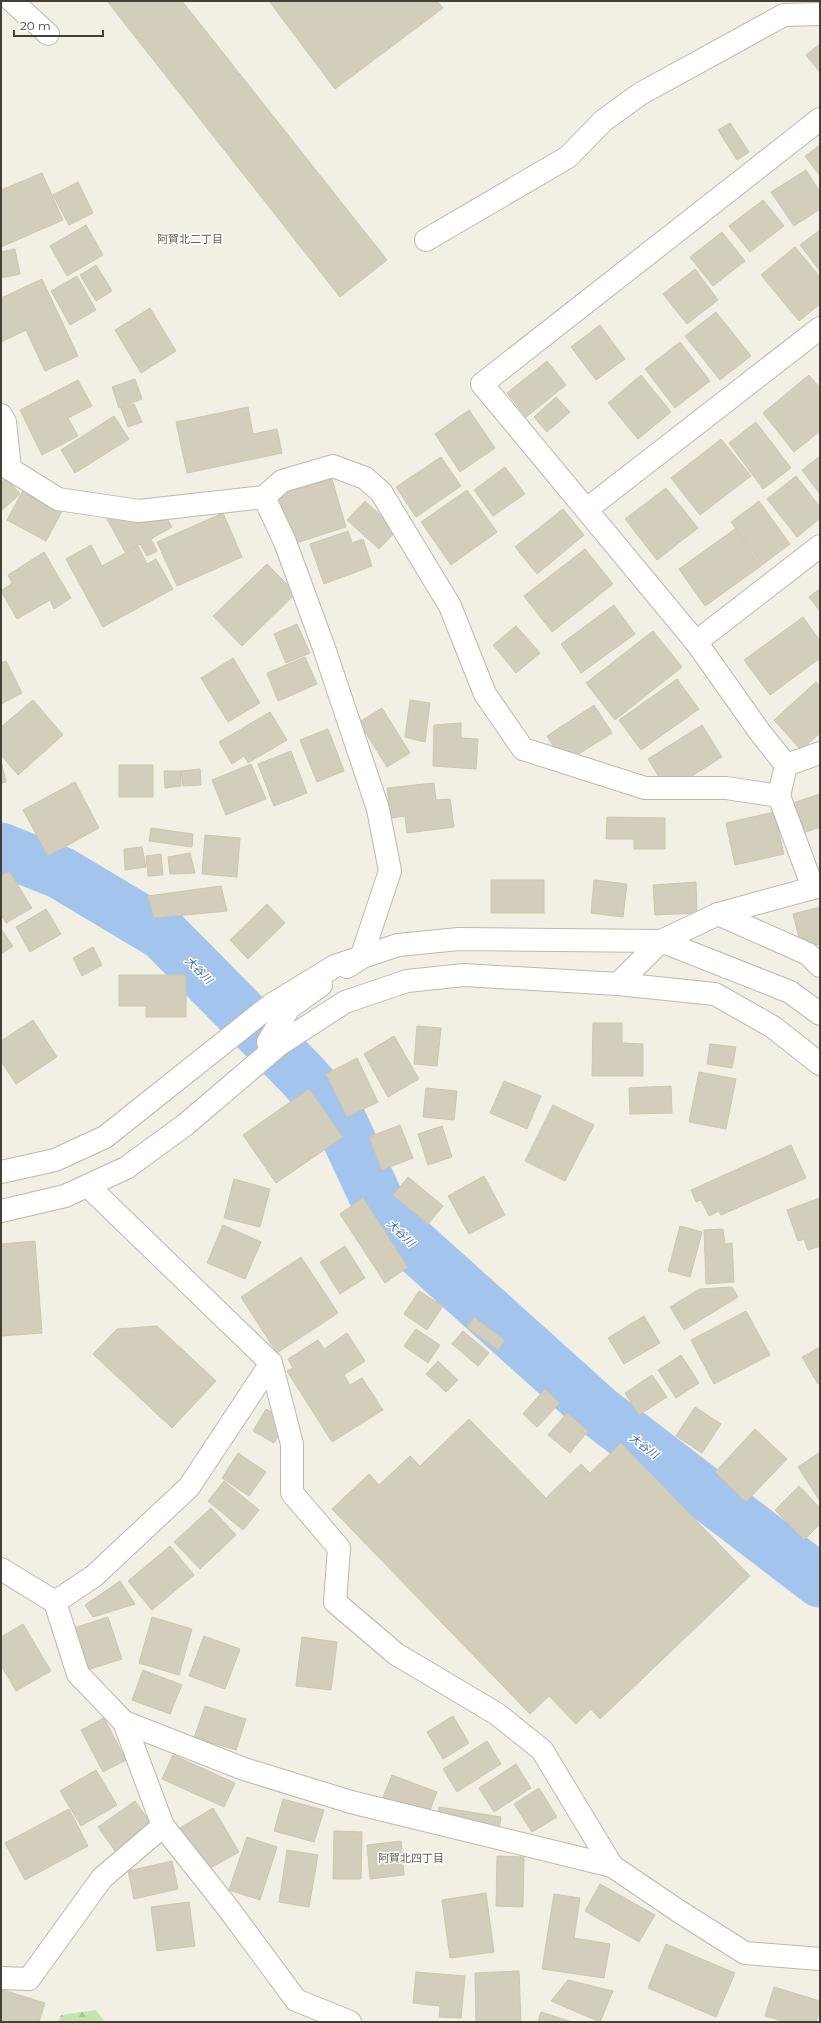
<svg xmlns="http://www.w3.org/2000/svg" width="821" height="2023" viewBox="0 0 821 2023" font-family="Montserrat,'Noto Sans JP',sans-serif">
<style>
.forest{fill:url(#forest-firs)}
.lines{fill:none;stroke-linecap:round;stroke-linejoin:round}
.river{stroke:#a3c5ed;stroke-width:53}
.building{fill:#d3cdbb;stroke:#cdc5ae}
.minor-casing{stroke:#bdb8a8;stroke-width:24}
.tertiary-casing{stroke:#bdb8a8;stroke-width:24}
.minor{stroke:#fff;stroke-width:22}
.tertiary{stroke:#fff;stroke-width:22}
.labels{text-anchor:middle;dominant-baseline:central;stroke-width:3;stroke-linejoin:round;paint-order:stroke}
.neighbourhood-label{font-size:11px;fill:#665f4d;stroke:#fff}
.water-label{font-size:11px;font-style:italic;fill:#3368ab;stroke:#fff}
</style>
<defs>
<pattern id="forest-firs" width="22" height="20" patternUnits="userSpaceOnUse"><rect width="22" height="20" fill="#c5e5af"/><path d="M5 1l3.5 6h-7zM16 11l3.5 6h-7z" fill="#aac697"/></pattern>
</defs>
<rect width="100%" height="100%" fill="#f2f0e5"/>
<polygon class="forest" points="96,2010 105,2022 58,2022 61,2015"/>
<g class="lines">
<polyline class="river" points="1,849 61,873 163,934 302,1075 338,1116 387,1221 598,1411 820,1581"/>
</g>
<g class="building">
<polygon points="107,1 182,1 387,260 340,297"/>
<polygon points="269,1 437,1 443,8 335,89"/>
<polygon points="820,44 820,72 806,55"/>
<polygon points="730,123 749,152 737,160 718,130"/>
<polygon points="820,145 820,176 805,156"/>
<polygon points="806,170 820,192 820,209 794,226 771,192"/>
<polygon points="42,173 63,220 1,247 1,190"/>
<polygon points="78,182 93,213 69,225 53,195"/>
<polygon points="763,200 784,226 750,252 729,226"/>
<polygon points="86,225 103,255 67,276 50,246"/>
<polygon points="820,230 820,271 800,245"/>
<polygon points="722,232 745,261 713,286 690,257"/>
<polygon points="795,247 820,277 820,304 799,321 761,275"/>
<polygon points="15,249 20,274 1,278 1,252"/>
<polygon points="96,265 112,291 96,301 80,275"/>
<polygon points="695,269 718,300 687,324 663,294"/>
<polygon points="77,276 96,310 70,325 51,291"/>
<polygon points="42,279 78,356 45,371 26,330 1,342 1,298"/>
<polygon points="150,308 176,351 141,373 115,330"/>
<polygon points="716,312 751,356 720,380 685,336"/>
<polygon points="600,325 625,359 596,380 571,347"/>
<polygon points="680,342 710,381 675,408 645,369"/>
<polygon points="547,361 566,385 526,417 507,393"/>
<polygon points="641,375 671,412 638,439 608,403"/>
<polygon points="809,375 820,388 820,431 794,452 763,413"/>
<polygon points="135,379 142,399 119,408 112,387"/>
<polygon points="78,380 92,406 68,418 78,436 42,455 20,410"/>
<polygon points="556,397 570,412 547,432 534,417"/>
<polygon points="134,404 142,422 128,427 121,408"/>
<polygon points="248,407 253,434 277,429 282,453 187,473 176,422"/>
<polygon points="469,410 495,448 460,472 435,434"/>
<polygon points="114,416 129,439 75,473 61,450"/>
<polygon points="756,422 791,468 763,489 729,443"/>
<polygon points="721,439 751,476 700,515 671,478"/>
<polygon points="820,456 820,494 802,470"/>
<polygon points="441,457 461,486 416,517 396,487"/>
<polygon points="505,467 525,494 493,516 474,490"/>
<polygon points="796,476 820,507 820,518 797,537 767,499"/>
<polygon points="6,478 20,494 1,511 1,483"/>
<polygon points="332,479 346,527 290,545 276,496"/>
<polygon points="27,483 66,504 46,541 7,520"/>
<polygon points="666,488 698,528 657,560 625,519"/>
<polygon points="467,490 497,532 451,565 421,522"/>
<polygon points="365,501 397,530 379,549 347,520"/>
<polygon points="759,501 790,544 762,565 731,522"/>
<polygon points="563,509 584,535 537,574 515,547"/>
<polygon points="164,513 172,527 151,539 157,551 147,556 140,544 125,552 106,517"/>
<polygon points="223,513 242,557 177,586 157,542"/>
<polygon points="735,529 761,566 705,606 679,569"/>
<polygon points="348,531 352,543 363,539 372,566 324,584 310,544"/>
<polygon points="91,545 102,566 138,546 147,564 156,559 173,589 103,627 66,559"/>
<polygon points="585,549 613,584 552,632 524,596"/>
<polygon points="44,552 71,598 54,609 50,600 17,619 1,591 12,583 8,575"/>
<polygon points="267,564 296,593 242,646 213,616"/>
<polygon points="820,589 820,611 809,597"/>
<polygon points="614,605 635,634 581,673 561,644"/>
<polygon points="803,617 820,641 820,658 770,695 744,660"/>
<polygon points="297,624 310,653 286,663 274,634"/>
<polygon points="516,626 540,653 516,673 493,645"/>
<polygon points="653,631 682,667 615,720 586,683"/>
<polygon points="305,657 317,684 278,701 267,673"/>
<polygon points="233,658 260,703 228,722 201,678"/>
<polygon points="6,661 22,693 1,704 1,663"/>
<polygon points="677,679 699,709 641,750 619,720"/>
<polygon points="816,682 820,687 820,733 801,750 774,720"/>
<polygon points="33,700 63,735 18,775 1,755 1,727"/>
<polygon points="410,700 430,703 425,742 405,737"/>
<polygon points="594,705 612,733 564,763 547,736"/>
<polygon points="382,708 410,753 387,767 359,722"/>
<polygon points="270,712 287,740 248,763 244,756 232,764 219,742"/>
<polygon points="461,723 461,738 478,739 476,769 433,766 434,725"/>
<polygon points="702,725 722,757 668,791 648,759"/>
<polygon points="328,729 344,771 317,782 300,740"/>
<polygon points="291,751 307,793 274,806 258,764"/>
<polygon points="1,761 6,782 1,783"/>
<polygon points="251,764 266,799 226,815 212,780"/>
<rect x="119" y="765" width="34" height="32"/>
<polygon points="200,769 201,785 183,786 181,771"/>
<polygon points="164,771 181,771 181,786 165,788"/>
<polygon points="75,782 99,828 48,856 23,810"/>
<polygon points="434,783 436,800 450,799 454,827 407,833 405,816 391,818 387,788"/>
<polygon points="820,794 820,827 800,834 790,804"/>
<polygon points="774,812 784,854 735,865 726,823"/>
<polygon points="607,817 665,818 665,849 634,849 634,839 606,839"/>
<polygon points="151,828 193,834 192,847 149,841"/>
<polygon points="205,835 240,838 237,877 202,874"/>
<polygon points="142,847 146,867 125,870 124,849"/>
<polygon points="190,853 195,873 170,874 168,857"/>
<polygon points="161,854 163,875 148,876 146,856"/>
<polygon points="9,871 32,908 6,923 1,915 1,876"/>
<rect x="491" y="880" width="53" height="33"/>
<polygon points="594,880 627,884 623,917 591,913"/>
<polygon points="696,882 697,913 655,915 653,885"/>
<polygon points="221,886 227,911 154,918 148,896"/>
<polygon points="267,904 285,923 248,959 230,940"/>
<polygon points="820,907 820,944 802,949 793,914"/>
<polygon points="46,909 61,934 30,952 16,927"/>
<polygon points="1,929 13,946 1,954"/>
<polygon points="93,947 102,965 82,976 73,958"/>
<polygon points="119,975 186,975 186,1017 146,1017 146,1006 119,1006"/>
<polygon points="33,1020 57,1057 16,1084 1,1061 1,1041"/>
<polygon points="593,1023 622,1023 622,1043 643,1044 643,1076 592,1076"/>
<polygon points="417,1026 441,1028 437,1066 414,1064"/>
<polygon points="394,1036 419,1079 388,1097 364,1054"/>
<polygon points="710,1044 736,1047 732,1068 707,1064"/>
<polygon points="357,1058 378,1102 347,1117 326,1074"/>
<polygon points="699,1072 736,1079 726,1129 689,1122"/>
<polygon points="504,1081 541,1096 527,1129 490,1113"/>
<polygon points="671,1086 672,1113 630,1114 629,1088"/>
<polygon points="426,1088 457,1091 454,1120 423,1117"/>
<polygon points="309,1089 343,1137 276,1183 243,1135"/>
<polygon points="553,1105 594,1125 565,1181 525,1161"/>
<polygon points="400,1125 413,1158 382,1170 369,1137"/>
<polygon points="442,1126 452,1157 428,1165 418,1134"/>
<polygon points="791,1145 806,1178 721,1215 719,1211 709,1216 701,1200 696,1202 691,1190"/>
<polygon points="484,1176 505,1215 469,1234 448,1196"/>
<polygon points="408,1177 443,1206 428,1224 393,1195"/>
<polygon points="234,1179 270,1189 260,1227 224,1218"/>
<polygon points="363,1198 408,1267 385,1283 340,1214"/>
<polygon points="820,1198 820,1246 808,1250 804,1239 798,1241 787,1210"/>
<polygon points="223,1225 261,1242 245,1279 207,1263"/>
<polygon points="680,1226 702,1232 690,1277 668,1271"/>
<polygon points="723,1229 725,1244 732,1243 734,1282 706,1284 704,1230"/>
<polygon points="35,1241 42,1333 1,1336 1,1244"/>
<polygon points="345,1246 365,1278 340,1294 320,1262"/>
<polygon points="301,1257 338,1313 277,1353 241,1297"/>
<polygon points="732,1287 738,1297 684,1330 670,1307 700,1289"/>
<polygon points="419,1291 443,1306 427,1330 404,1314"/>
<polygon points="746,1311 770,1355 714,1384 691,1340"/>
<polygon points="644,1316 660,1343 624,1364 608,1338"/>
<polygon points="474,1317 505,1340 498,1350 467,1327"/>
<polygon points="157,1326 216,1381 172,1428 93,1354 117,1329"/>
<polygon points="416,1329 440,1345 428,1363 404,1346"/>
<polygon points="463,1331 489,1353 478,1366 452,1344"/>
<polygon points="347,1333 365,1361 344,1375 350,1385 362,1378 383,1410 332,1442 287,1371 293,1368 288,1359 318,1340 324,1349"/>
<polygon points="820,1347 820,1382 818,1384 802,1357"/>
<polygon points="681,1355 699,1383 676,1398 658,1370"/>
<polygon points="438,1361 458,1380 446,1392 426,1374"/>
<polygon points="652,1375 667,1397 639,1415 625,1393"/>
<polygon points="545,1389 560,1403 537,1427 523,1414"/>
<polygon points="695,1407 721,1424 702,1453 676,1436"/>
<polygon points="266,1409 287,1420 274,1443 253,1431"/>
<polygon points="567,1413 588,1431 570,1453 548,1435"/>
<polygon points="469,1419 546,1498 581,1464 590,1473 621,1443 750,1576 600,1719 591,1709 576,1724 549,1696 530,1714 332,1509 369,1474 379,1485 410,1456 420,1466"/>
<polygon points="755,1429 787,1459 746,1502 715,1472"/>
<polygon points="820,1452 820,1501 798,1467"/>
<polygon points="238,1453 266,1472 249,1496 222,1478"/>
<polygon points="224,1481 259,1510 243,1530 208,1501"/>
<polygon points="799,1486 820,1508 820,1524 804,1540 775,1510"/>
<polygon points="211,1508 236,1535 200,1569 174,1542"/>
<polygon points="170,1546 194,1575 152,1610 128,1581"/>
<polygon points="120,1581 135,1604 93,1617 85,1605"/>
<polygon points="108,1617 122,1659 84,1671 71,1629"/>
<polygon points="152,1617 192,1629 179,1675 139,1663"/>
<polygon points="23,1624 51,1671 16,1691 1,1665 1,1637"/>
<polygon points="204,1636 240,1649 225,1689 189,1676"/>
<polygon points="302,1637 337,1642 331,1690 296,1686"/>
<polygon points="143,1670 182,1685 170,1714 132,1700"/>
<polygon points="205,1706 246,1719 236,1750 194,1738"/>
<polygon points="453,1716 469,1743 443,1759 427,1732"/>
<polygon points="104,1718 126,1760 103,1772 81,1730"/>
<polygon points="487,1741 501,1764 457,1792 443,1769"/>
<polygon points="173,1755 235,1783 224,1807 162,1779"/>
<polygon points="516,1764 531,1788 494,1812 479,1788"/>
<polygon points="96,1770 117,1805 81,1826 60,1791"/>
<polygon points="392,1775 437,1792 428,1815 383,1797"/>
<polygon points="539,1788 557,1817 532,1832 514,1804"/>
<polygon points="283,1799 324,1810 314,1842 274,1831"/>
<polygon points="135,1801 152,1825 115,1851 98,1827"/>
<polygon points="439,1807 501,1817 498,1837 436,1827"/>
<polygon points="213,1808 239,1852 205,1871 180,1828"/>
<polygon points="69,1809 88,1846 25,1880 5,1843"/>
<polygon points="334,1831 362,1832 361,1879 333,1879"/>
<polygon points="247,1837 277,1847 260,1900 229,1890"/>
<polygon points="401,1841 404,1875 370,1879 367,1845"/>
<polygon points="287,1850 318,1855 309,1907 279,1902"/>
<polygon points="497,1856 524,1857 523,1907 496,1906"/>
<polygon points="172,1861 178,1889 134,1899 128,1871"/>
<polygon points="600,1884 655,1915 639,1942 585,1911"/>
<polygon points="486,1893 494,1952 450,1958 442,1900"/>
<polygon points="554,1894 580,1898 574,1938 610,1944 604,1978 542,1969"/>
<polygon points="189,1902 195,1946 157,1951 151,1907"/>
<polygon points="666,1944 735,1973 716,2017 648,1988"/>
<polygon points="519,1971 521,2022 476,2022 475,1973"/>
<polygon points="416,1972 465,1976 461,2018 439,2017 440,2006 413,2003"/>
<polygon points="568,1980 613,1991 600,2022 551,2001"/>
<polygon points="774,1987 820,2001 820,2010 816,2022 786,2022 765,2016"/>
<polygon points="3,1990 45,2003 39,2022 1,2022 1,1997"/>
<polygon points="541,2012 572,2022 538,2022"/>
</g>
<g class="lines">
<defs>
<g id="minor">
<polyline points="12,1 48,34"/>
<polyline points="820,119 482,384 696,642 759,731 786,765 820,753"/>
<polyline points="426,240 568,157 603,121 640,94 784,15 820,14"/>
<polyline points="1,415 5,422 10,469"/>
<polyline points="10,469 58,499 139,511 264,497 285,542 324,648 378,809 390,871 361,958 347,967"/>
<polyline points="264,497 282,481 333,466 365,478 381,492 450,606 485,694 523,749 645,788 726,788 779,796"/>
<polyline points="587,509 820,328"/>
<polyline points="696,642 820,546"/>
<polyline points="786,765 779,796 813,888"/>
<polyline points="718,914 808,954 820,966"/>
<polyline points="618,984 661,941 718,914 820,886"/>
<polyline points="268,1042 289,1008 321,985"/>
<polyline points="88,1186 271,1363 292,1444 292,1493 339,1548 335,1602 396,1654 497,1714 542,1750 612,1866"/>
<polyline points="1,1569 55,1602 78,1674 124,1722 163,1826 228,1908 296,2000 350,2022"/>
<polyline points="55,1602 94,1576 189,1487 271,1363"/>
<polyline points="124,1722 244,1769 351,1802 612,1866 680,1912 745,1953 820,1959"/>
<polyline points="1,1978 29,1979 102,1878 163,1826"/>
</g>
<g id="tertiary">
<polyline points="1,1172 55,1160 105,1137 271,1005 335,966 398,945 459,939 661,941 790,992 820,1014"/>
<polyline points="1,1211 65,1196 126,1168 185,1125 280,1044 345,1002 407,981 464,975 618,984 715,994 773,1027 820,1064"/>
</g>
</defs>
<use href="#minor" class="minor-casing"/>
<use href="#tertiary" class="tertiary-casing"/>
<use href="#minor" class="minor"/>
<use href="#tertiary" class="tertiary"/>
</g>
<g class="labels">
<g class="neighbourhood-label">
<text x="190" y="239">阿賀北二丁目</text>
<text x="411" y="1858">阿賀北四丁目</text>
</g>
<g class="water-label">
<text transform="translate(199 970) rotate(45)">大谷川</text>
<text transform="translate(401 1233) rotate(44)">大谷川</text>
<text transform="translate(644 1446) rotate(37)">大谷川</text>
</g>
</g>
<rect width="821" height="2023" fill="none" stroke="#444035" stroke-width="4"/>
<path d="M14 30v6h89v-6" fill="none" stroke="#444035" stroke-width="2"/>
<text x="20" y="30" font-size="12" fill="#444035" stroke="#ffffff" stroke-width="3" paint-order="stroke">20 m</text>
</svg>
